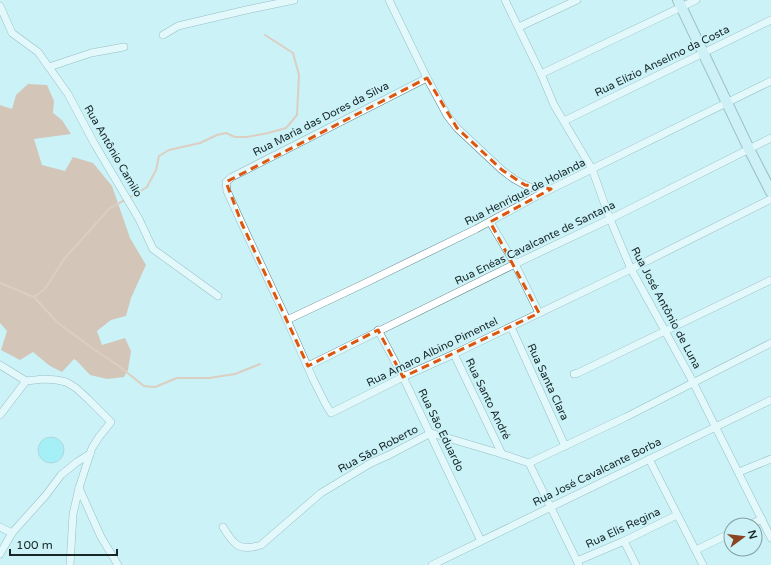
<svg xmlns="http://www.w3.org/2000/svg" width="771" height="565" viewBox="0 0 771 565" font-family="'Varela Round',sans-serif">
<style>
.forest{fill:#dd916e}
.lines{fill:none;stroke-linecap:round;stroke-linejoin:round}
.stream{stroke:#f1a27f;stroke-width:2}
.building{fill:#78eaf7;stroke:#91b6bb}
.street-casing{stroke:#5c8185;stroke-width:8}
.secondary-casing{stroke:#5c8185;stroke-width:12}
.street{stroke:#fff;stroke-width:7}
.secondary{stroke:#d0eff3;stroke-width:10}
.marked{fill:none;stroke:#de560d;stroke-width:3;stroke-dasharray:8 5;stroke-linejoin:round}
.labels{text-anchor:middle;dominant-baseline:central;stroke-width:3.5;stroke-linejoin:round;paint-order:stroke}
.street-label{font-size:11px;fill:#172627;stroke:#cbf2f7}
</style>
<rect width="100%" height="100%" fill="#cbf2f7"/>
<polygon class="forest" points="28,84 47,85 54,101 53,113 62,120 71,134 34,139 42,165 65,171 73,157 93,163 112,186 130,238 146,265 131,298 126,316 111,320 97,331 102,345 125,338 131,351 128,370 124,377 107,379 90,375 77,361 74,359 62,372 50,366 33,352 20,360 1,350 7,331 0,323 0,105 12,109 16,95"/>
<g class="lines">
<g class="stream">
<polyline points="129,198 147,187 156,170 159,156 169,150 200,143 217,135 226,133 235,137 247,137 268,133 286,128 297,115 299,75 293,53 265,35"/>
<polyline points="0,283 34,297 45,289 64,259 110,208 125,200"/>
<polyline points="34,297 58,323 95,350 120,367 144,386 155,387 177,378 209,378 235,374 260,364"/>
</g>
</g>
<circle class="building" cx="51" cy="450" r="13"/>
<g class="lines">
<defs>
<g id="street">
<polyline points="389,0 427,78 447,115 457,128 502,170 514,179 525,185 533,188 550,189"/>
<polyline points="505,0 541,74 554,105 592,169 610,219 631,269 693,382 771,538"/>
<polyline points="0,6 12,33 38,52 68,94 94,143 139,219 153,249 218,296"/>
<polyline points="519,27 577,0"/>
<polyline points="163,35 178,26 246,10 294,0"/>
<polyline points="49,67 91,53 124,47"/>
<polyline points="541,74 696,0"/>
<polyline points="427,78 232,177 226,182 227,191 242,224 287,320 313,379 325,403 331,413 403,377 454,354 631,269 771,199"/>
<polyline points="564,121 771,20"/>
<polyline points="490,222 515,264 539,313"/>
<polyline points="287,320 359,286 476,229 535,197 771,81"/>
<polyline points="511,327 565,446"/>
<polyline points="378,330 403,377 481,541"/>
<polyline points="454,354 502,454"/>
<polyline points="0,365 26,381 44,379 57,380 66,382 76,388 88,399 111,422 99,437 92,448 90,454 79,488 73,514 70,565"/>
<polyline points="308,366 515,264 610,219 771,138"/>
<polyline points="574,374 578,373 771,280"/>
<polyline points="0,415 26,381"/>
<polyline points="649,459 703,565"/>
<polyline points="529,463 626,417 771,343"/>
<polyline points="739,472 771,459"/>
<polyline points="79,488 101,537 118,565"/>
<polyline points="749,525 762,519"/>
<polyline points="0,527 12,533"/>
<path d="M223,527C234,545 239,552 261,545L321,493L371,463L389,455L431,433L502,454L529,463L579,565"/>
<polyline points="624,541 636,565"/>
<polyline points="696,550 731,533"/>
<polyline points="0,554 12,533 46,495 61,475 77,462 90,454"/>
<polyline points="577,561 624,541 677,515"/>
<polyline points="432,565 771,400"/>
</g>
<polyline id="secondary" points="678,0 749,149 771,192"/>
</defs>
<use href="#street" class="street-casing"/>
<use href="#secondary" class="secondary-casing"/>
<use href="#street" class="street"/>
<use href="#secondary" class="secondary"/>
</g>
<path d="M0 0H771V565H0ZM427,78L457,128L502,170L525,185L551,189L490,222L539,313L403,377L378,330L308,366L242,224L226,182Z" fill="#cbf2f7" fill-opacity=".55" fill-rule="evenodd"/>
<path class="marked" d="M427,78L457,128L502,170L525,185L551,189L490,222L539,313L403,377L378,330L308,366L242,224L226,182Z"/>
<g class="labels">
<g class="street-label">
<text transform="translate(662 61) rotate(-26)">Rua Elízio Anselmo da Costa</text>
<text transform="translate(321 119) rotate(-27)">Rua Maria das Dores da Silva</text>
<text transform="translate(113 151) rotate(60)">Rua Antônio Camilo</text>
<text transform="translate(525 192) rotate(-27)">Rua Henrique de Holanda</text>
<text transform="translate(535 243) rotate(-26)">Rua Enéas Cavalcante de Santana</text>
<text transform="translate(666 308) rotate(62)">Rua José Antônio de Luna</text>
<text transform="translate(432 352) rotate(-26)">Rua Amaro Albino Pimentel</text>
<text transform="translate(548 382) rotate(65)">Rua Santa Clara</text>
<text transform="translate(488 399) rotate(64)">Rua Santo André</text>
<text transform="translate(441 430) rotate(64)">Rua São Eduardo</text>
<text transform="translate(378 449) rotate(-28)">Rua São Roberto</text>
<text transform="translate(597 472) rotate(-26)">Rua José Cavalcante Borba</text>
<text transform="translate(623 528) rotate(-25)">Rua Elis Regina</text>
</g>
</g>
<g transform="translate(743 537) rotate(75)"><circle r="19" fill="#cbf2f7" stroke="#83a0a4"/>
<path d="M0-3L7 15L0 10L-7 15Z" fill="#8c4522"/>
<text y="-6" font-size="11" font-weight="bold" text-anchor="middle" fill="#172627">N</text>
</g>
<path d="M10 549v6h107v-6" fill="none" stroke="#172627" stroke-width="2"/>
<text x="16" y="549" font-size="12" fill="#172627" stroke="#cbf2f7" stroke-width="3" paint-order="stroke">100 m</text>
</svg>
